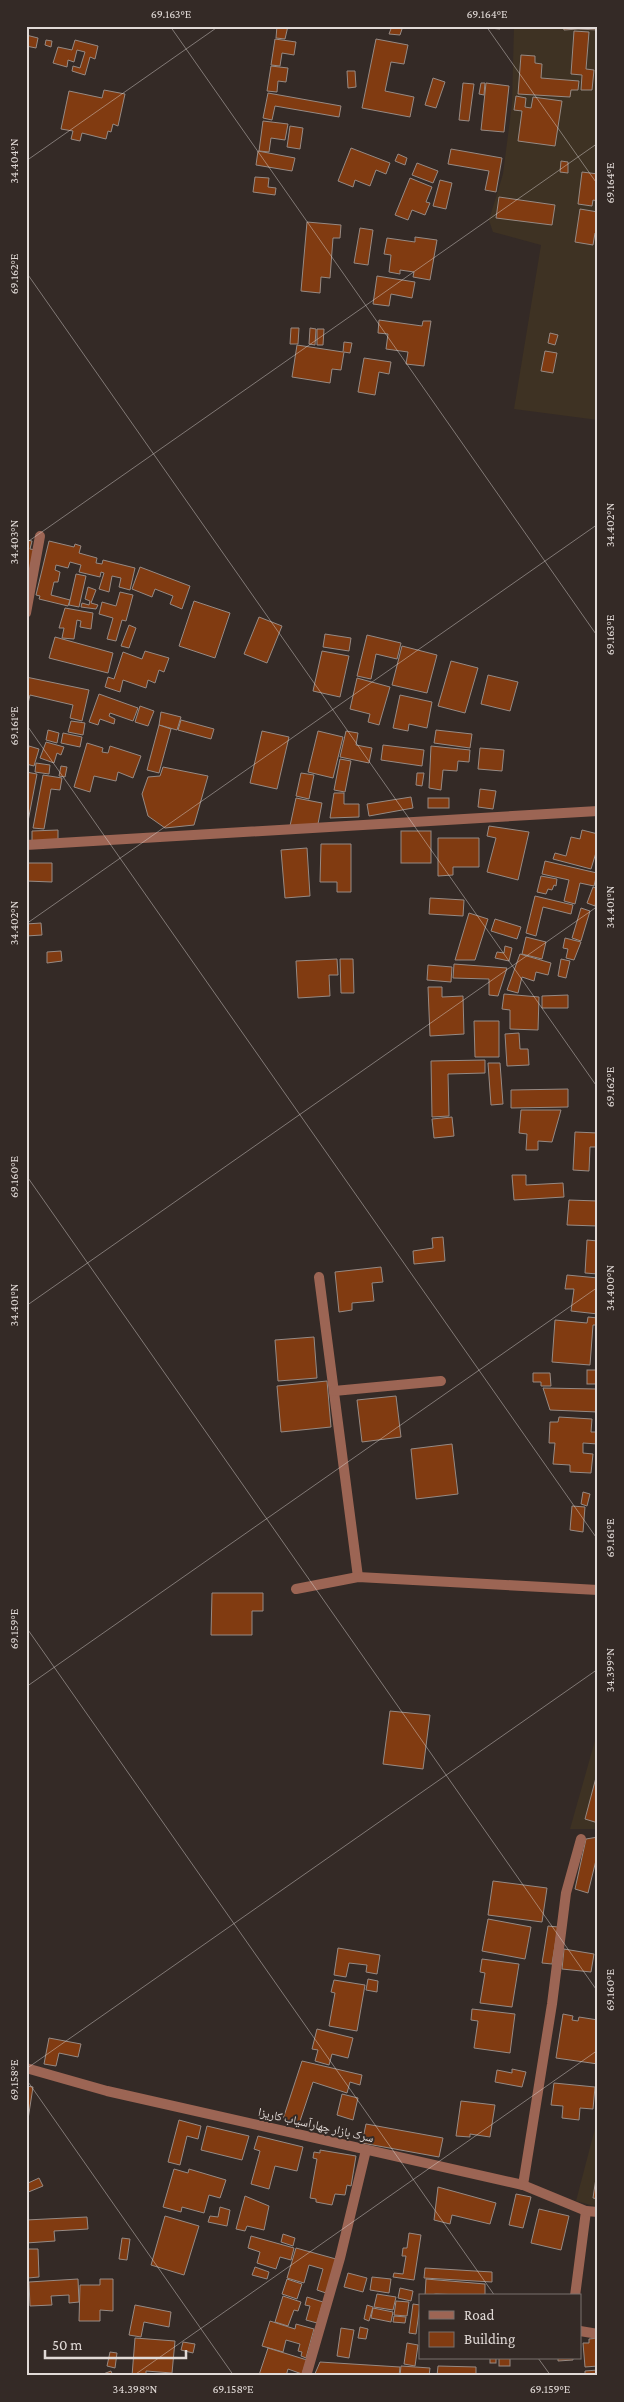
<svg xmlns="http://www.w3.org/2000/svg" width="624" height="2402" viewBox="0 0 624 2402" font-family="'Crimson Pro','Noto Naskh Arabic',serif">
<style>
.commercial{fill:#3e3223}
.building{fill:#813b11;stroke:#968a84}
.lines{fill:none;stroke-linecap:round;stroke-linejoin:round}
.minor{stroke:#9c6554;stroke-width:10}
.tertiary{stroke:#9c6554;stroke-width:10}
.ticks{fill:none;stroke:#e1dad7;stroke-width:1;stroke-opacity:0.45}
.labels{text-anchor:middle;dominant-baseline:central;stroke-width:4;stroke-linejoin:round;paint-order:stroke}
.street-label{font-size:12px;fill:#e1dad7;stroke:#342a26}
.neatline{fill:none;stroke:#e1dad7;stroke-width:2}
.ticks-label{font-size:12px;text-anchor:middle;fill:#e1dad7}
</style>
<rect width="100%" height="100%" fill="#342a26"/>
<g class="commercial">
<polygon points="514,26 598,26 598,420 514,409 541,245 493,232 489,220 503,174 512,104"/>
<polygon points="598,1730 598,1829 570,1829"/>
<polygon points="598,2117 598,2207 576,2201"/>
</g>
<g class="building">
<polygon points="277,26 288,26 285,39 276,38"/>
<polygon points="392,26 403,26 400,35 389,34"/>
<polygon points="468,26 500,26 500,29"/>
<polygon points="563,26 577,26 578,29 564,30"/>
<polygon points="578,26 598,26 598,30 578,29"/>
<polygon points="574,31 589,32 586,69 594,70 592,90 581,90 582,75 571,74"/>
<polygon points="26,35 38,38 36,48 26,46"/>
<polygon points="275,39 296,42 294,55 282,53 280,66 271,65"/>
<polygon points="376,39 408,45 404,64 391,62 385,91 414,97 410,117 362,108"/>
<polygon points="46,40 52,41 51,47 45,45"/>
<polygon points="75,40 98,46 95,59 90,57 85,75 72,71 73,66 80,68 85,52 77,50 74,62 68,60 67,67 53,63 58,47 72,50"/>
<polygon points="521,55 535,56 535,63 542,64 541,78 579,81 578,90 571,90 570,97 518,94"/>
<polygon points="271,66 288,68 286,82 278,81 277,92 267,91"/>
<polygon points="347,71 355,71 356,87 348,88"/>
<polygon points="433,78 445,82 436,108 425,105"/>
<polygon points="463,83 474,84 469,121 459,120"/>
<polygon points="481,83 485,83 484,95 479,94"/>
<polygon points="486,83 509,86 504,132 481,130"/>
<polygon points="104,90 125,94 118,126 113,124 111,132 108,131 106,139 82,133 80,141 71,139 73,131 61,129 69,91 102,98"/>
<polygon points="268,93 341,106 339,117 275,106 272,120 263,118"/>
<polygon points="516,96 526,98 525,107 531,108 533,97 562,101 555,146 518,141 522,111 514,110"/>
<polygon points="263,121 288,124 285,140 271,138 269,152 259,151"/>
<polygon points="290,126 303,128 300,149 287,147"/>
<polygon points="351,148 390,163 386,174 376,170 370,186 355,180 353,187 338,181"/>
<polygon points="451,149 502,158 496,192 485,190 489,171 448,164"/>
<polygon points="258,151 295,158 292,171 256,165"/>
<polygon points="398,154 407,158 405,165 395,161"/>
<polygon points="561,161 568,162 568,173 560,172"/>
<polygon points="417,163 438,171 433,183 412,175"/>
<polygon points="582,172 598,174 598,201 593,200 592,206 578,204"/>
<polygon points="255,177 269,178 268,187 276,188 275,195 253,192"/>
<polygon points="410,178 432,187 426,202 430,203 425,215 412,210 408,220 395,215"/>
<polygon points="440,180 452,183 446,209 433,206"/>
<polygon points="499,197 555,205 552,225 496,218"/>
<polygon points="580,209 598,212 598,234 595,233 593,245 575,242"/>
<polygon points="307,222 341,225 340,238 333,238 330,278 321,277 320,293 301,291"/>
<polygon points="360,228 373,230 368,265 354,263"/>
<polygon points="415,237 437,240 430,280 413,277 414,272 400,270 400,274 389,272 391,255 384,254 387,238 415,242"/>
<polygon points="377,276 415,282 412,298 391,294 389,306 373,304"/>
<polygon points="379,320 422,326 423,321 431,321 424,366 406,364 408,352 386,349 388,334 378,333"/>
<polygon points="291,328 299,328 298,344 290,344"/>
<polygon points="310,328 316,329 315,345 309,344"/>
<polygon points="317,329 324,329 323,345 317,345"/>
<polygon points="550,333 558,335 555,345 548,343"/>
<polygon points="344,342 352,343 350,353 344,352 341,370 332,369 330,383 292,377 297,345 343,352"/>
<polygon points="545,351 557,353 553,373 541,371"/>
<polygon points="364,358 391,362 389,374 379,372 375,395 358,392"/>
<polygon points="26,540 32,541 30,549 36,550 32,570 26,569"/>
<polygon points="49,541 74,547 75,544 81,546 79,553 97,558 96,563 102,564 103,560 135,568 130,590 119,587 121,578 112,576 109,592 99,589 104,573 101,572 100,577 79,572 81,565 70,562 68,568 56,565 55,570 60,572 58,582 54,582 51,595 70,600 68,606 39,599 40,596 36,595"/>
<polygon points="140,567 190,586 182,609 170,604 173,596 155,589 152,597 132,589"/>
<polygon points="76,574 86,576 79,607 69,605"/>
<polygon points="88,587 96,590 91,603 98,605 96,609 81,607 82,603 89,605 90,601 85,599"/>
<polygon points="120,592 133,595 126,621 122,620 116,641 107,639 113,618 99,614 102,602 116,606"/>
<polygon points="194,601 230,613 215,658 179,646"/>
<polygon points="65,608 93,613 91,629 80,627 81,621 77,620 74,639 62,638 64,628 59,628"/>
<polygon points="259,617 282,626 267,663 244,654"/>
<polygon points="129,625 136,628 129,648 121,646"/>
<polygon points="325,634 351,638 349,651 323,647"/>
<polygon points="367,635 401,643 397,659 376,654 371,679 357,676"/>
<polygon points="55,637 113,653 108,673 49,658"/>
<polygon points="402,646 437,655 427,693 392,685"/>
<polygon points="145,651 169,658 164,672 159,670 155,683 148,680 146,688 123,680 120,692 105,687 108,677 114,679 123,652 142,659"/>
<polygon points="322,651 349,656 340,697 313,691"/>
<polygon points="451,661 478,668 465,713 438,706"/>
<polygon points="488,675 518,682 510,711 481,704"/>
<polygon points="26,677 89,690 82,721 70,718 73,705 30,695 26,712"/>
<polygon points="357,678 390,687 379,725 368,722 370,714 350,709"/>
<polygon points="99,694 138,708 133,721 110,713 109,716 115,719 114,724 100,719 98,725 89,722"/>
<polygon points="400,695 432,702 427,728 409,724 408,731 393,728"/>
<polygon points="140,706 154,711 148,726 135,722"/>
<polygon points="161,712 181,717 177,730 159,725"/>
<polygon points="181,720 214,729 211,739 178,730"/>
<polygon points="71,721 85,723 83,735 68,732"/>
<polygon points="159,725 171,729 159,773 147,770"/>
<polygon points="48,730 59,733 57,743 46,740"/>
<polygon points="436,730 472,734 470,748 434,743"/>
<polygon points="262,731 289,737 277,789 250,783"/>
<polygon points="318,731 343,737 333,778 308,772"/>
<polygon points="346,731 358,733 356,745 372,748 369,763 340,757"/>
<polygon points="63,733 82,737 80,747 61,743"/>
<polygon points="46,742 64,747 61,755 57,753 54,763 40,758"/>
<polygon points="87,743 103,748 102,752 108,753 110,746 141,756 133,778 118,772 116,781 94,776 90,792 74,787"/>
<polygon points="383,745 424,750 422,766 381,760"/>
<polygon points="29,746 39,749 34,766 26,764"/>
<polygon points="431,746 470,750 469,762 458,761 457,771 443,770 441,790 429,788"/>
<polygon points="480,748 504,750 502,771 478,769"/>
<polygon points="340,759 351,761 345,792 334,790"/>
<polygon points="36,763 50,765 49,774 35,772"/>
<polygon points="61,766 67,767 65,777 59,776"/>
<polygon points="163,767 208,776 194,825 165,828 148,816 142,794 148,777 160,776"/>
<polygon points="26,772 37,774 26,832"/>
<polygon points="301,773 314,775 309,799 296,796"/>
<polygon points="417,773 424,773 422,786 416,785"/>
<polygon points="43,775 62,778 60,790 51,789 44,829 33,828"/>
<polygon points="480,789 496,791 493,809 478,807"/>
<polygon points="334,793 344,793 344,804 359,804 359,817 330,818"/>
<polygon points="411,797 413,808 369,816 367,804"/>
<polygon points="296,798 322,803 318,824 290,826"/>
<rect x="428" y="798" width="21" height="10"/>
<polygon points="489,826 529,832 518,880 487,872 496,838 487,836"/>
<polygon points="58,830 58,841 32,842 32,831"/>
<polygon points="582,830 598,834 598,846 591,869 553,859 555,853 566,856 571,837 580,839"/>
<rect x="401" y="831" width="30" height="32"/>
<polygon points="438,838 479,838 479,867 453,867 453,875 438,876"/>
<polygon points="321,844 351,844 351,892 337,892 337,882 320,882"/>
<polygon points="307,848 310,896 285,898 281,850"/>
<polygon points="545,861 597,873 594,886 580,883 575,904 564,901 569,880 542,874"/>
<polygon points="26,863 52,863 52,882 26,881"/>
<polygon points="541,876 557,879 556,886 554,885 552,890 548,889 546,894 537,892"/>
<polygon points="593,887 598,889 595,906 587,903"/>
<polygon points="535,896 573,905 571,914 543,907 536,936 526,933"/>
<polygon points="430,898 464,900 463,916 429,914"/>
<polygon points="581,908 590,911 581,941 572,938"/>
<polygon points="469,913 488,919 475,960 455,960"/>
<polygon points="495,919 521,927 517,939 491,931"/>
<polygon points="41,923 42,935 26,936 26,924"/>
<polygon points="526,937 546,942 542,959 522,954"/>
<polygon points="565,938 581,942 574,960 566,958 568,949 563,948"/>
<polygon points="505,946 512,948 509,961 495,958 497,952 504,953"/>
<polygon points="61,951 62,961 47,963 47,952"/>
<polygon points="520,954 551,963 548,975 536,972 534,981 522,977 518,993 507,990"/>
<polygon points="337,959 338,975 329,975 330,996 298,998 296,961"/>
<polygon points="340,959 353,959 354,993 341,993"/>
<polygon points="561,959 570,961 566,978 558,976"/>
<polygon points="454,964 507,968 498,996 489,995 489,979 453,978"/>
<polygon points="428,965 452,967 451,982 427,980"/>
<polygon points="428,987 442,987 442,997 463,996 464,1034 430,1036"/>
<polygon points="504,994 539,997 538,1030 510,1029 510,1010 502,1009"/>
<polygon points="568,995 568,1008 542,1008 542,996"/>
<polygon points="474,1021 499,1021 499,1057 475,1057"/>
<polygon points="519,1033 520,1049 528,1049 529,1065 507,1066 505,1034"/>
<polygon points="485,1060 485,1073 448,1074 449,1116 432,1117 431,1061"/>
<polygon points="488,1063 500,1063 503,1104 491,1105"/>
<polygon points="568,1089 568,1107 511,1108 511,1090"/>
<polygon points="521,1110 561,1110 552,1142 538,1141 538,1150 526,1150 527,1134 519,1133"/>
<polygon points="452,1117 454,1136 434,1138 432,1119"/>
<polygon points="575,1132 598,1133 597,1147 590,1147 589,1171 573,1170"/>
<polygon points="512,1175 526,1175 526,1185 563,1183 564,1197 514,1200"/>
<polygon points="569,1200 598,1201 598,1226 567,1225"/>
<polygon points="443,1237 445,1261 414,1264 413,1251 433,1248 432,1238"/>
<polygon points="587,1240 598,1241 598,1274 585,1273"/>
<polygon points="381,1267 383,1282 372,1283 374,1301 352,1303 352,1310 339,1312 335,1272"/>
<polygon points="567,1275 598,1278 598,1314 571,1311 574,1289 565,1289"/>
<polygon points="588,1317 598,1318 598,1325 593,1325 590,1365 552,1362 555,1320 587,1323"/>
<polygon points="314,1337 317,1378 278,1381 275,1340"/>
<rect x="587" y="1370" width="11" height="14"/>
<polygon points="533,1373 550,1373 551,1386 541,1386 541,1382 533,1382"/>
<polygon points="327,1381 331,1427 281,1432 277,1386"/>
<polygon points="543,1388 598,1389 598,1412 550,1410"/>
<polygon points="396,1396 401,1437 362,1442 357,1400"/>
<polygon points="559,1417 592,1419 591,1432 598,1432 598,1444 583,1443 583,1453 593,1454 591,1473 570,1472 570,1465 553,1464 555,1443 549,1443 550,1422 558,1422"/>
<polygon points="452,1444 458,1494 416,1499 411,1449"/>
<polygon points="583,1492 590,1494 587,1506 581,1504"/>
<polygon points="572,1506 585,1507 583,1532 570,1530"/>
<polygon points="212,1593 263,1593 263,1611 252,1611 252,1635 211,1635"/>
<polygon points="390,1711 430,1715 423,1769 383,1764"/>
<polygon points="598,1770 598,1823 585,1819"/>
<polygon points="598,1837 598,1852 588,1893 575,1889 586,1839"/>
<polygon points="493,1881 547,1888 542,1922 488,1915"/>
<polygon points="488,1919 531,1927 525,1959 482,1951"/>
<polygon points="548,1926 558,1927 552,1964 542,1963"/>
<polygon points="338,1948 380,1955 377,1974 366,1972 367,1965 349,1963 346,1977 334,1975"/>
<polygon points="564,1949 594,1954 591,1972 562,1969"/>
<polygon points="482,1959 519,1964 512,2007 480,2003 485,1973 480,1972"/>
<polygon points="368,1979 378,1981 377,1992 366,1990"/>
<polygon points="334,1980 365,1985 357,2031 329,2026 335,1993 331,1992"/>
<polygon points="472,2009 515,2014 510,2053 474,2048 478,2021 471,2020"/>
<polygon points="563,2014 573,2016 572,2020 578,2021 579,2017 598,2020 598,2064 556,2058"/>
<polygon points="317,2029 353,2038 348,2058 332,2054 329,2065 315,2061 318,2050 312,2049"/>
<polygon points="49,2038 81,2044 78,2057 59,2053 56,2066 44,2064"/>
<polygon points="302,2061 362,2075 360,2085 350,2082 347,2093 313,2082 299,2124 283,2119"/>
<polygon points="512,2069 526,2072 522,2087 495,2082 497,2070 512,2073"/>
<polygon points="554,2083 595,2087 593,2109 580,2108 579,2120 562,2118 563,2106 551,2105"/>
<polygon points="26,2086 33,2087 27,2126 26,2126"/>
<polygon points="342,2094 358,2098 353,2120 337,2115"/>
<polygon points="461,2101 495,2105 490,2137 470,2134 470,2137 456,2136"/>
<polygon points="179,2120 201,2126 198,2139 187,2136 180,2165 168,2162"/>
<polygon points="366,2124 443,2138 439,2157 362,2143"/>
<polygon points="207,2126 249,2136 242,2160 201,2150"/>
<polygon points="258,2136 303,2147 297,2171 275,2166 269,2189 251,2184 260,2151 254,2149"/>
<polygon points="320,2150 356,2156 351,2186 347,2185 345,2195 335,2194 332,2205 316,2202 316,2199 310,2198 317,2159 313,2158 314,2152 320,2153"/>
<polygon points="598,2165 598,2199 593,2198"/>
<polygon points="174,2169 188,2173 189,2169 226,2180 220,2198 209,2195 204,2213 182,2207 181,2212 163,2207"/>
<polygon points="39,2178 43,2186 26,2193 26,2184"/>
<polygon points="438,2187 496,2203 490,2224 452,2215 450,2224 434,2220"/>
<polygon points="516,2194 531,2197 523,2228 509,2225"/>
<polygon points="245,2196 269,2206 264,2230 247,2226 245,2231 236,2229"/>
<polygon points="220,2207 230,2210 227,2226 208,2222 210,2216 218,2217"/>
<polygon points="539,2209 569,2216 561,2250 531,2243"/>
<polygon points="165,2216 199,2226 184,2275 151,2265"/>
<polygon points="87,2217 88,2229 54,2231 55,2241 26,2243 26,2220"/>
<polygon points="409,2233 421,2235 414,2280 393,2277 394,2273 403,2274 406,2256 402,2256 403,2248 407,2248"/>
<polygon points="283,2234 295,2238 293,2246 281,2242"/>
<polygon points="251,2236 294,2248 291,2260 280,2257 276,2269 257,2263 260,2252 248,2248"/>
<polygon points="122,2238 130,2239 127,2260 119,2259"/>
<polygon points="296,2248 336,2259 326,2293 317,2290 323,2269 309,2265 304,2283 287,2278"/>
<polygon points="27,2249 38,2249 39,2277 28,2278"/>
<polygon points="255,2267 269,2272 267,2279 252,2275"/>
<polygon points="425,2268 492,2272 492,2282 424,2278"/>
<polygon points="348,2273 367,2278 363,2292 344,2287"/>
<polygon points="372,2277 391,2279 389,2293 370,2290"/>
<polygon points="78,2279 79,2302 69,2303 69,2295 51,2296 52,2305 30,2306 29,2282"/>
<polygon points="100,2279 113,2279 113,2311 100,2310 100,2321 79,2321 80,2285 100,2285"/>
<polygon points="287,2279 302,2284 297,2299 282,2294"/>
<polygon points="426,2279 485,2284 485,2296 436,2294 425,2296"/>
<polygon points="400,2288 413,2291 411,2301 398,2298"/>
<polygon points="377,2294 396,2297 393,2310 374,2307"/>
<polygon points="283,2296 301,2302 298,2311 294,2310 288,2326 275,2322"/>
<polygon points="307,2297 323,2302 317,2323 306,2320 310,2306 305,2305"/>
<polygon points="396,2301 409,2302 407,2316 394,2315"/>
<polygon points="413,2304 420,2305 416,2334 409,2333"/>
<polygon points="135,2305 171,2312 169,2327 144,2322 141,2337 129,2335"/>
<polygon points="367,2305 373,2307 369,2321 364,2319"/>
<polygon points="373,2308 393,2312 391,2322 371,2318"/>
<polygon points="394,2316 406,2317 405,2323 393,2322"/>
<polygon points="270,2321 295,2329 296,2324 314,2329 306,2358 301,2356 302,2352 298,2351 300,2344 286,2340 283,2352 262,2346"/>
<polygon points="360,2327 368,2329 366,2339 358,2338"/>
<polygon points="341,2328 354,2330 349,2358 337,2356"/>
<polygon points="135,2338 175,2341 172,2373 146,2371 146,2376 132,2376"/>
<polygon points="598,2338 598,2366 585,2367 583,2343 589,2343 589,2339"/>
<polygon points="183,2342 195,2344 193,2353 181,2350"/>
<polygon points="407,2343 418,2345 415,2366 404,2364"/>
<polygon points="268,2348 307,2360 302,2374 288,2369 286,2376 259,2375"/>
<polygon points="110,2352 117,2353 115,2368 107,2366"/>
<rect x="490" y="2358" width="6" height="5"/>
<rect x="499" y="2358" width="11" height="8"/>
<polygon points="558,2358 573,2358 573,2360 558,2361"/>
<polygon points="320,2362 400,2367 399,2376 314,2376"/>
<polygon points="401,2366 430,2368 429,2376 400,2376"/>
<polygon points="438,2366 476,2367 476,2376 437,2376"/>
<polygon points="598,2370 598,2376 585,2376 585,2371"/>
<polygon points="111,2371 113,2376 98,2376"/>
</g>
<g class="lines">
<g class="minor">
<polyline points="26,613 40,536"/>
<polyline points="319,1277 358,1577"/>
<polyline points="334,1391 441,1381"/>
<polyline points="296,1589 358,1577 598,1590"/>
<polyline points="523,2185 552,2004 566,1893 581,1839"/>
<polyline points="575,2296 586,2211"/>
<polyline points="580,2331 598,2334"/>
<polyline points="306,2376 340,2258 366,2150"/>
</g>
<g class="tertiary">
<polyline points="26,845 598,811"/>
<polyline points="26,2068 107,2091 523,2185 586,2211 598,2212"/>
</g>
</g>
<path class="ticks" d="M170,26L598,637M486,26L598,185M26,161L219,26M26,272L598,1088M26,543L598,143M26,724L598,1540M26,924L598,524M26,1175L598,1992M26,1306L598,906M26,1627L495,2296M26,1687L598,1287M26,2069L598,1669M26,2079L234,2376M538,2358L551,2376M133,2376L598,2050"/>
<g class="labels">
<g class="street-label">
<text transform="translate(316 2125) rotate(13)">سرک بازار چهارآسیاب کاریزا</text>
</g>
</g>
<rect width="624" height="2402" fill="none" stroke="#342a26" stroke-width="55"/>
<rect x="419" y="2294" width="162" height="65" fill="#342a26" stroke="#79706d"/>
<rect x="429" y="2311" width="25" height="8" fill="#9c6554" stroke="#79706d"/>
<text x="464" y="2320" font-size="15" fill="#e1dad7">Road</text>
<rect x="429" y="2332" width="25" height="15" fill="#813b11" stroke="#79706d"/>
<text x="464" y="2344" font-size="15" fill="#e1dad7">Building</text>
<path d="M45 2350v8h141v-8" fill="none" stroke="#e1dad7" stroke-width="2.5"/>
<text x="52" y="2350" font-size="15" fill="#e1dad7" stroke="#342a26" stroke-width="4" paint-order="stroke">50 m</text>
<rect x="28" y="28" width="568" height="2346" class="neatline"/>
<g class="ticks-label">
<text x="171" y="18">69.163°E</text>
<text x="487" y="18">69.164°E</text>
<text transform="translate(14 161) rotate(-90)" y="4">34.404°N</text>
<text transform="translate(610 183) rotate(-90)" y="4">69.164°E</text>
<text transform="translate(14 274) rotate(-90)" y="4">69.162°E</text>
<text transform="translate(610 525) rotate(-90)" y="4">34.402°N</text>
<text transform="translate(14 542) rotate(-90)" y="4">34.403°N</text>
<text transform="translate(610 635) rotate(-90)" y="4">69.163°E</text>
<text transform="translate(14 726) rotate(-90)" y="4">69.161°E</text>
<text transform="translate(610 907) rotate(-90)" y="4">34.401°N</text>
<text transform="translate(14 923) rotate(-90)" y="4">34.402°N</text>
<text transform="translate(610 1087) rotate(-90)" y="4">69.162°E</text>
<text transform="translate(14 1177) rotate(-90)" y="4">69.160°E</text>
<text transform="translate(610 1288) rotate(-90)" y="4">34.400°N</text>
<text transform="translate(14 1305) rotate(-90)" y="4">34.401°N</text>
<text transform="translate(610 1538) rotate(-90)" y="4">69.161°E</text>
<text transform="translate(14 1629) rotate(-90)" y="4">69.159°E</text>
<text transform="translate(610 1670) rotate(-90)" y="4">34.399°N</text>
<text transform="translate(610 1990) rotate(-90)" y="4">69.160°E</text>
<text transform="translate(14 2080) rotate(-90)" y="4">69.158°E</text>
<text x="135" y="2393">34.398°N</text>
<text x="233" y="2393">69.158°E</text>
<text x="550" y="2393">69.159°E</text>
</g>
</svg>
